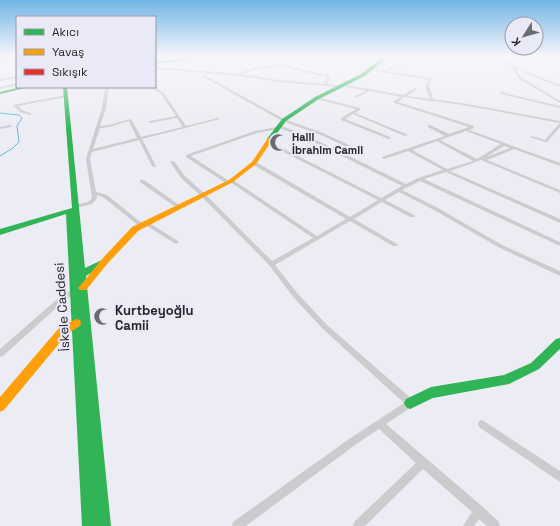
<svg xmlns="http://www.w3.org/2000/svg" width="560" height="526" viewBox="0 0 560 526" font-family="'Space Grotesk',sans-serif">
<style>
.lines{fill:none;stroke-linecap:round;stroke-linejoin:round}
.stream{stroke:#5fb7de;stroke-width:1}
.street{fill:#ccccce;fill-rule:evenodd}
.fast{fill:#30b455;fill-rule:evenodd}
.slow{fill:#ff9f0a;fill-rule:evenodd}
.jam{fill:#e5322d;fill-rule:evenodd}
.labels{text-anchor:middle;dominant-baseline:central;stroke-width:4;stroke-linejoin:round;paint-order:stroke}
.far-poi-label{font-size:11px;font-weight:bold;fill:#26262c;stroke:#e9e9f8;text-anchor:start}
.street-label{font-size:13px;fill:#26262c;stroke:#e9e9f8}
.poi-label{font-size:13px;font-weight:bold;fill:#26262c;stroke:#e9e9f8;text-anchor:start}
</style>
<rect width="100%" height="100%" fill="#ececf4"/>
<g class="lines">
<polyline class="stream" points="0,113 19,115 22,118 17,126 19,142 13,148 0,156"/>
<g class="street">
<polygon points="316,56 318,56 318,57 316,58"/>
<polygon points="332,56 337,56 376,67 375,68"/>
<polygon points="415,56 419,56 424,58 447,60 446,61 424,60"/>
<polygon points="497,56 515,67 560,85 560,87 516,69 521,77 560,101 560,103 519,79 512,68 494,56"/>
<path d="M414,60L416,61L384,71L432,78L429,86L433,99L462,103L560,121V123L462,105L434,101L432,102L430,101L404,97L398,102L474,126V128L469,130L560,163V166L514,149L487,160L560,190V193L481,160L450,171L560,219V223L446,172L424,179L560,242V246L420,181L402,190L438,208L502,245L560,271V276L498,247L434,210L399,192L385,200L414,215L415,216L414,217H410L382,202L354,219L397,244L398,245L397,246H393L350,221L275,265L298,294L327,325L413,400L414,403L413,406L386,424L483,507L499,522L500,526H487L479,519L474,526H463L472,512L423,469L365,526H353L354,522L416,463L379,429L355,445L246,526H232L233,522L349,439L404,403L323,329L294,298L269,265L201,196L181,178L170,162L174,161L185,176L205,194L272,261L313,238L230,182L226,183L186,157V155L255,131L277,127V129L257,133L191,156L229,181L233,180L317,236L346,219L252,164V162H256L350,217L378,200L266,143V141H268L381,198L402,186L310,140L277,127V125H279L312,138L340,152L349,148L321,135L282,121L202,76L204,75L284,119L323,133L353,147V149L343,153L406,184L418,178L443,170L408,151L384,159L382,158V157L445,136L428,127V125H430L449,134L469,127L394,103V101L401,97L370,91L356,98H355V96L366,91L339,85L341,84L403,95L415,88L417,89L416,90L407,96L430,99L425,86L429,80L370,70L371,69L381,71ZM466,131L501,144L477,159L440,140ZM437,141L473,161L447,169L412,150ZM504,146L510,148L486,157Z"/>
<path d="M287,63L292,67L330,76L327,84L340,86L338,87L279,82L239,76L155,69V67L239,74L250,69ZM286,65L290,69L327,77L324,84L279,80L241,74L251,71Z"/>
<polygon points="17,76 17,78 0,81 0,79"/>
<polygon points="17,83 17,85 0,89 0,87"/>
<path d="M105,87H109L106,108L100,126L109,125L131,119L141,137L183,127L177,118L149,123V121H150L176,116L161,94L150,87H154L163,92L186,126L218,118L220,119L142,139L156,166V167H154L152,166L139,140L92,152L90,159L96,192L107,195L143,224L144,225L143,226H139L103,197L97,195V198L92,204L76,208L73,206L74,205L88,202L92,198L86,159L102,108ZM129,121L137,138L93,149L100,128L109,127Z"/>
<polygon points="501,92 560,106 560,108 500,94 499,93"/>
<polygon points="66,95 68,96 67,97 18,106 22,110 31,113 31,115 30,115 20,112 13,105"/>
<polygon points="317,97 360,108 360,110 355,113 408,135 405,136 353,114 345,119 390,137 390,139 389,139 341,120 341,118 356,109 316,99 316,97"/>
<polygon points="559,124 560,124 560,127 547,142 545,142 530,137 532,136 545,140"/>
<polygon points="10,125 12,126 11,127 0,129 0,127"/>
<polygon points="140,180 144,180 182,207 181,208 177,208 140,182"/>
<polygon points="146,221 178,241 179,242 176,244 174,243 144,224 143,223"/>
<polygon points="72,290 76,290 77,292 76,294 66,299 3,356 0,357 0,349 62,295"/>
<polygon points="482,420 560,471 560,482 479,427 478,424 479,421"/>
</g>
<g class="fast">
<polygon points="199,56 213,56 155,64 155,62"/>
<polygon points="384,56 389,56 365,76 319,99 286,121 272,140 268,140 267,139 282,119 315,97 361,74"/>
<polygon points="21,87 30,87 0,94 0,92"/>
<polygon points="63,87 67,87 85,268 102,260 106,263 86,276 111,526 82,526 66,214 0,235 0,229 72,208"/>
<polygon points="560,338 560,349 539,369 509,384 433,398 410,409 406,407 404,403 406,399 431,387 504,375 531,363 556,339"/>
</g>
<g class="slow">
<polygon points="268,138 273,139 256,164 233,182 138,231 108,263 86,290 80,290 78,288 80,286 102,259 132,227 229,180 252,162"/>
<polygon points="76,319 80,320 81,323 80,326 67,334 4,410 0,412 0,397 59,328"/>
</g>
<rect class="jam" x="0" y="57" width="17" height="2"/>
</g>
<linearGradient id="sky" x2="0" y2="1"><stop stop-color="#71b5e4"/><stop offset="0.43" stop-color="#f6f6fa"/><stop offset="1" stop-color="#f6f6fa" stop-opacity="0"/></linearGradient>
<rect width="560" height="130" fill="url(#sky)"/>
<defs>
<symbol id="mosque-bare" viewBox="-9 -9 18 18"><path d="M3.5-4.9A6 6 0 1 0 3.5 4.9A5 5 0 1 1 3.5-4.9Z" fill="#6b6b72" stroke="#e9e9f8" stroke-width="2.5" paint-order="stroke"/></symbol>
</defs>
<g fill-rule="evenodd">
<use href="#mosque-bare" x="266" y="130" width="25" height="25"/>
<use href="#mosque-bare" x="90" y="304" width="25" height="25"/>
</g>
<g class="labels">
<g class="far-poi-label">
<text x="292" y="137">Halil<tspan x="292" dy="13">İbrahim Camii</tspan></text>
</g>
<g class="street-label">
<text transform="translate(62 307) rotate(-94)">İskele Caddesi</text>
</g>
<g class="poi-label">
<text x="115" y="310">Kurtbeyoğlu<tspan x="115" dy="15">Camii</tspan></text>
</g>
</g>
<rect x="16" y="16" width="140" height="72" fill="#e9e9f8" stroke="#9b9ba6"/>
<rect x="24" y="29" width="20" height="6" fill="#30b455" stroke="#9b9ba6"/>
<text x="52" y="36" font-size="12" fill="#26262c">Akıcı</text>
<rect x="24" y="49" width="20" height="6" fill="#ff9f0a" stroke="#9b9ba6"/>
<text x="52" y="56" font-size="12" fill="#26262c">Yavaş</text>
<rect x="24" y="69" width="20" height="6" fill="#e5322d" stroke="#9b9ba6"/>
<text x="52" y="76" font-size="12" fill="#26262c">Sıkışık</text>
<g transform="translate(524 36) rotate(233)"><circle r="19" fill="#e9e9f8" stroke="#9b9ba6"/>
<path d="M0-3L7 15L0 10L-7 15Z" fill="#6b6b72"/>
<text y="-6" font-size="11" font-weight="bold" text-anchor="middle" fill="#26262c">K</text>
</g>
</svg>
